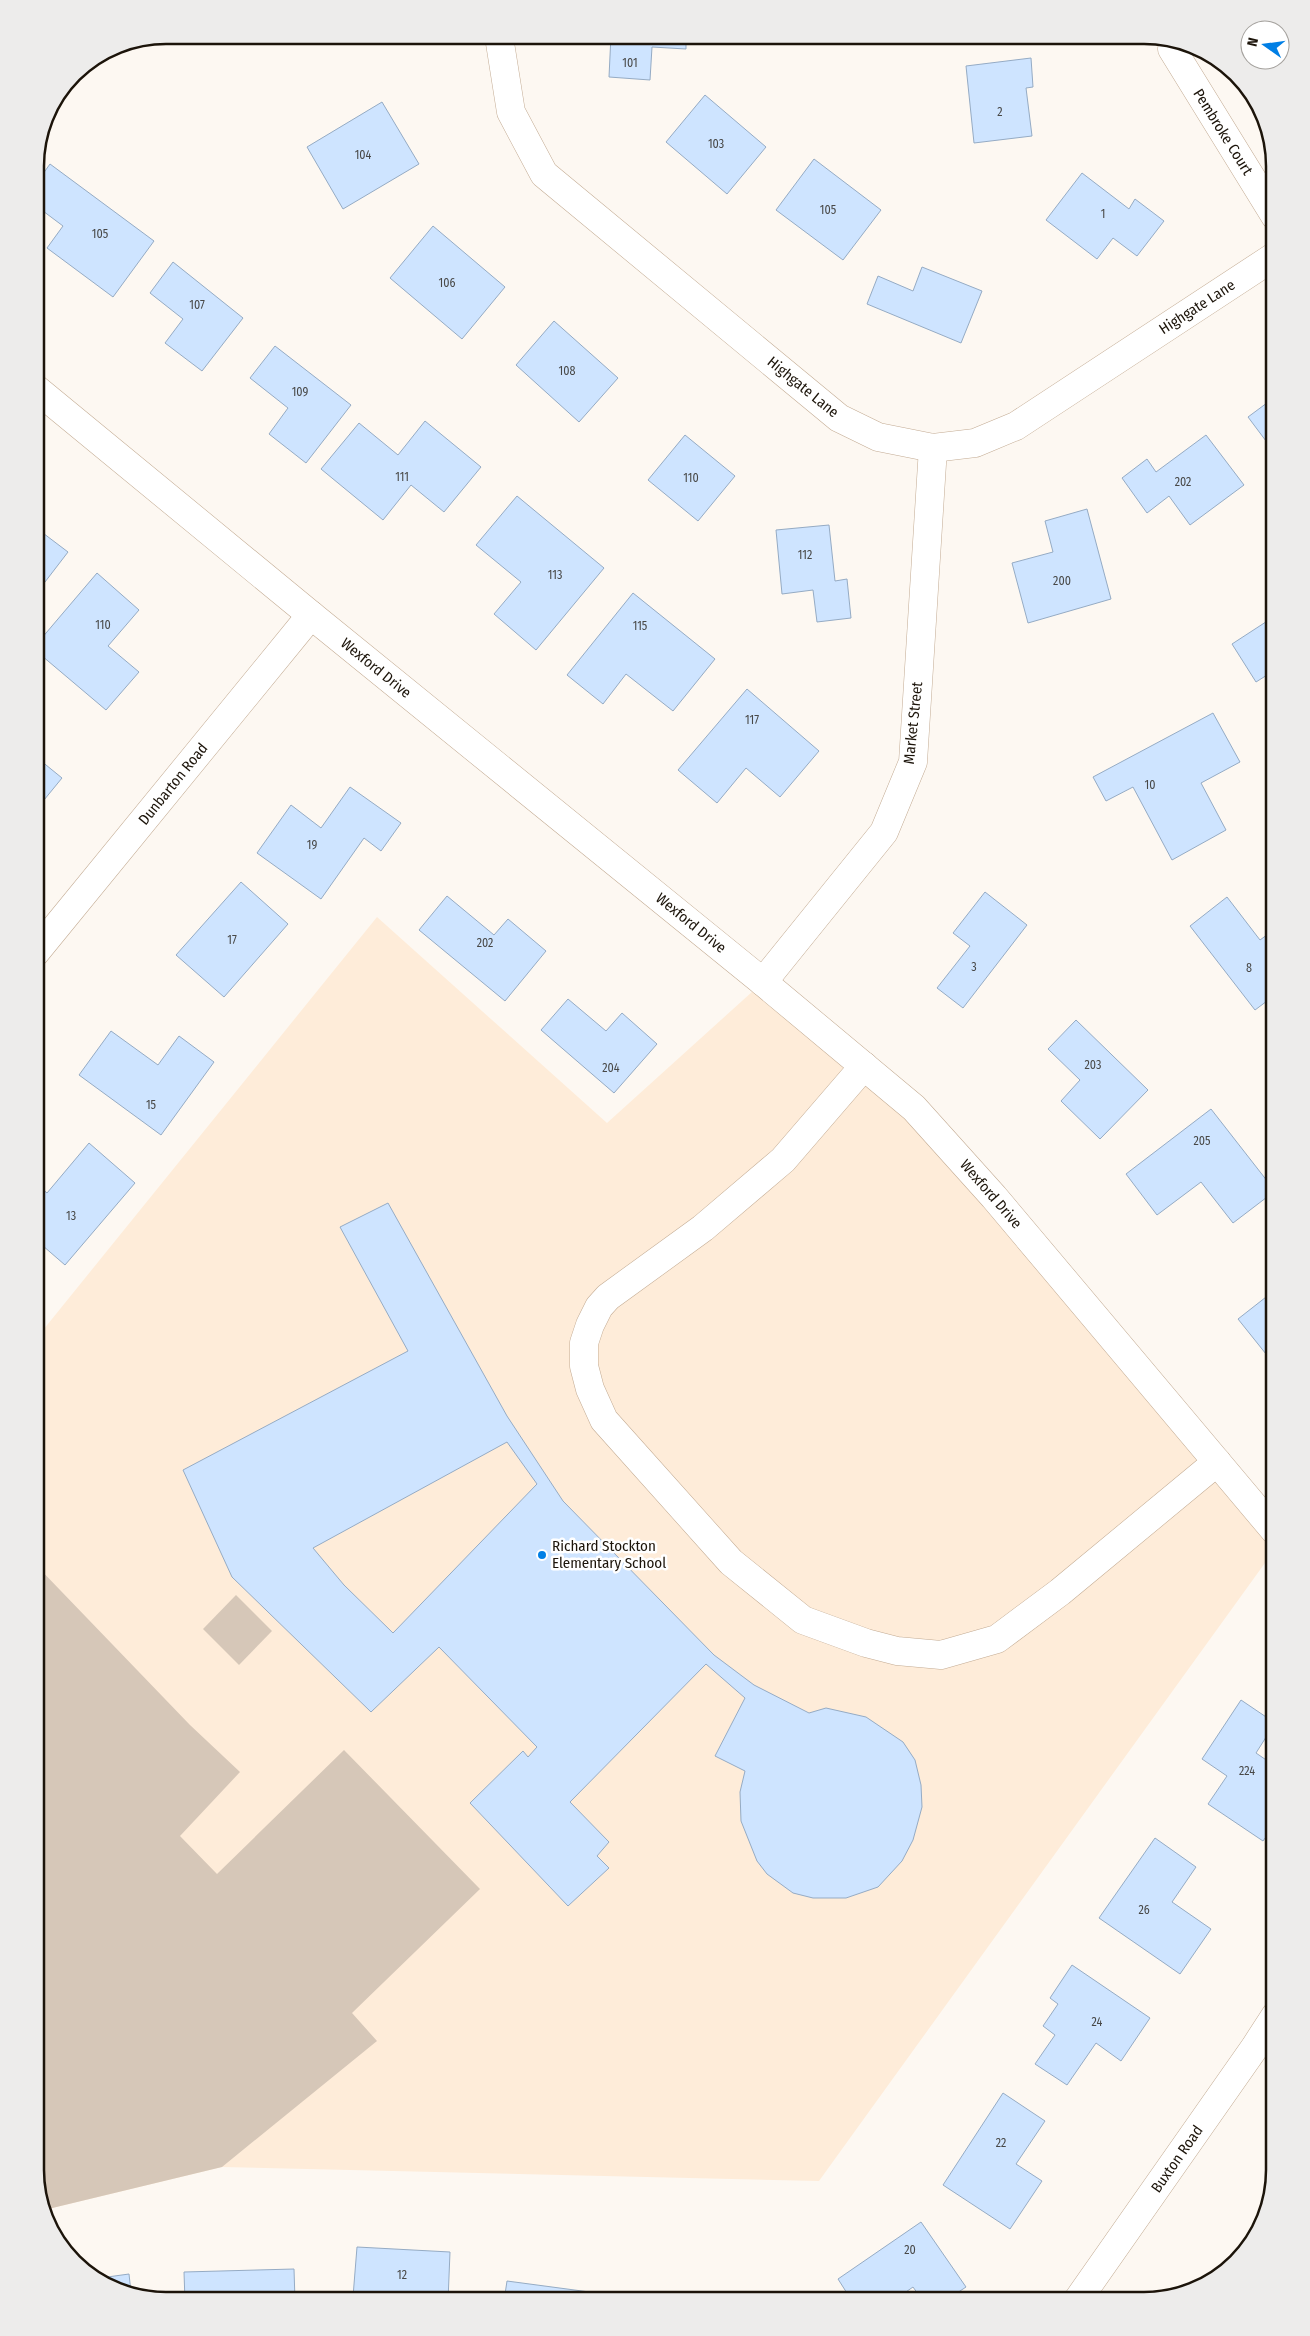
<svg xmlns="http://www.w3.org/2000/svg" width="1310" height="2336" viewBox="0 0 1310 2336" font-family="'Fira Sans Condensed',sans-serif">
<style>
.built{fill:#feecd9}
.green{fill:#d6c7b8}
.building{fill:#cee4ff;stroke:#95abc4;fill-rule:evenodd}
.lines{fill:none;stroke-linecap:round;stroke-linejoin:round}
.minor-casing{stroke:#c3ab93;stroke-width:29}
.minor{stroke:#fff;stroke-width:28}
.poi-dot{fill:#007fe5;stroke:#fff;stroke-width:2}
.labels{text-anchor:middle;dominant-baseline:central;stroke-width:5;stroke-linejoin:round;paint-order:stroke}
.number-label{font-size:12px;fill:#484847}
.street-label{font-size:15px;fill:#1c140a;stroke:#fff}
.poi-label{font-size:15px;fill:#1c140a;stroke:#fff;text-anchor:start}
.rim{fill:none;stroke:#1c140a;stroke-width:2.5}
</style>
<rect width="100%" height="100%" fill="#fdf8f2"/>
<polygon class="built" points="377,917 607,1123 763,982 914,1108 1275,1531 1275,1549 819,2181 222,2167 44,2210 35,2170 35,1340"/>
<g class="green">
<polygon points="35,1564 190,1725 240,1772 180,1836 217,1874 344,1750 480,1889 352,2013 377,2041 222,2167 44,2210 35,2170"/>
<polygon points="236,1595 272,1631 239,1665 203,1629"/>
</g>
<g class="building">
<polygon points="349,35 375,35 372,44"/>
<polygon points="611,35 686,35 686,49 652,47 650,80 609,77"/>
<polygon points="1031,58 1033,87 1026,88 1032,136 974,143 966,66"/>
<polygon points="705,95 766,147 727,194 666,142"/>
<polygon points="382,102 419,164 343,209 307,147"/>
<polygon points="814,159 881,210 843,260 776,210"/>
<polygon points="50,164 154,241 113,297 47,248 63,226 35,205 35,185"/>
<polygon points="1082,173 1129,209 1135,199 1164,221 1137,256 1113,238 1097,259 1046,220"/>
<polygon points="433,226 505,287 462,339 390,278"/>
<polygon points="173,262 243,318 202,371 165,343 183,319 150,293"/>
<polygon points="922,267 982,291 961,343 867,304 878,276 913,291"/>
<polygon points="554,321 618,378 579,422 516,365"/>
<polygon points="275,346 351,405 306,463 269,434 288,408 250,378"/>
<polygon points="1275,397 1275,453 1248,417"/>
<polygon points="425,421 481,467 444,512 411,485 383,520 321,469 359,423 398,455"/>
<polygon points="685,435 735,476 698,521 648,480"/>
<polygon points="1206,435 1244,485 1190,525 1169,496 1147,513 1122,478 1147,459 1156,472"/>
<polygon points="517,496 604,568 536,650 494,614 521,582 476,545"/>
<polygon points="1087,509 1111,599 1028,623 1012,563 1053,552 1045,521"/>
<polygon points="829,525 835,581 847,579 851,618 817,622 813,590 782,594 776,530"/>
<polygon points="35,527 68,552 35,595"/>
<polygon points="97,573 139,610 108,646 139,672 106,710 35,650 35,646"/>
<polygon points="633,593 715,659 673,711 626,674 603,704 567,675"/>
<polygon points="1275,616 1275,670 1256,682 1232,644"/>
<polygon points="747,689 819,751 780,797 746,768 717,803 678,770"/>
<polygon points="1213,713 1240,762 1201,783 1226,830 1172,860 1133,787 1106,801 1093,777"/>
<polygon points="35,756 62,778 35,811"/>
<polygon points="350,787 401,823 381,851 364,838 321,899 257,853 291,805 321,828"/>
<polygon points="241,882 288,924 224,997 176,955"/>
<polygon points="985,892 1027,925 963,1008 937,988 970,946 953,933"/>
<polygon points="447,896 494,935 508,919 546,951 505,1001 419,930"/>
<polygon points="1227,897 1260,940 1275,929 1275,995 1255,1010 1190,926"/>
<polygon points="568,999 606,1031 622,1013 657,1044 614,1093 541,1030"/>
<polygon points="1076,1020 1148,1090 1100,1139 1061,1101 1080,1080 1048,1049"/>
<polygon points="111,1031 158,1065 179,1036 214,1062 161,1135 79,1075"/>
<polygon points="1211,1109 1275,1191 1233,1223 1201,1182 1157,1215 1126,1174"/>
<polygon points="89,1143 135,1183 65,1265 35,1239 35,1183 47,1193"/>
<path d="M388,1203L507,1416L563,1501L714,1655L754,1685L809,1713L826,1708L866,1717L903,1742L915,1760L921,1785L922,1807L913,1840L902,1861L878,1887L846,1898H813L793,1893L767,1874L757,1861L741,1821L740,1792L745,1771L715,1756L745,1698L706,1664L570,1802L609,1842L597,1856L609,1868L568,1906L470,1803L523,1751L528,1757L537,1747L439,1647L371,1712L232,1577L183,1470L408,1351L340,1227ZM507,1442L537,1484L393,1633L344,1585L313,1548Z"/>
<polygon points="1275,1290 1275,1355 1270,1359 1238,1319"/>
<polygon points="1241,1700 1275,1723 1256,1753 1275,1766 1275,1824 1263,1841 1208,1804 1227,1776 1202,1759"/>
<polygon points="1155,1838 1196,1867 1172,1902 1211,1929 1180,1974 1099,1918"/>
<polygon points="1072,1965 1150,2018 1121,2061 1096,2043 1067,2085 1035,2064 1055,2035 1043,2026 1058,2004 1050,1998"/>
<polygon points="1003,2093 1045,2121 1016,2164 1042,2181 1010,2229 943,2185"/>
<polygon points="921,2222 966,2287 945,2301 923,2301 913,2287 893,2301 852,2301 838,2279"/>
<polygon points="357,2247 450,2252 448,2301 398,2301 353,2297"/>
<polygon points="294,2269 295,2301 185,2301 184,2272"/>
<polygon points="129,2274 131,2292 93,2279"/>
<polygon points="507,2281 612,2295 612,2301 504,2301"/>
<polygon points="793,2294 794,2301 692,2301 692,2300"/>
</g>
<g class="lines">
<defs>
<g id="minor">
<polyline points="501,35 500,43 511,112 544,174 839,418 878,437 933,448 975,443 1016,426 1275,256"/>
<polyline points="1172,49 1275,216"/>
<polyline points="35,388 311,615 763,982 914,1108 994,1197 1275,1531"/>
<polyline points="35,953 311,615"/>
<polyline points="763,982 884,832 913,762 933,448"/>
<polyline points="864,1066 783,1160 703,1228 608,1297 599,1307 590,1325 584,1343 584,1366 590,1389 604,1420 731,1562 803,1620 866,1643 897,1651 941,1655 997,1639 1060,1592 1217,1462"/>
<polyline points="1077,2301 1255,2047 1275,2016"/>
</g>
</defs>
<use href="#minor" class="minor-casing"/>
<use href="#minor" class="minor"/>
</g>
<circle class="poi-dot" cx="542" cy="1555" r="5"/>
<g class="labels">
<g class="number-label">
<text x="630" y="63">101</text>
<text x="1000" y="112">2</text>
<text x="716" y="144">103</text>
<text x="363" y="155">104</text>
<text x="828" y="210">105</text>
<text x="1103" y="214">1</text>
<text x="100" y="234">105</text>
<text x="447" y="283">106</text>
<text x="197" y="305">107</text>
<text x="567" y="371">108</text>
<text x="300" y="392">109</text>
<text x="402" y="477">111</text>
<text x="691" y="478">110</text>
<text x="1183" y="482">202</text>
<text x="805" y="555">112</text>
<text x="555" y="575">113</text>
<text x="1062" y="581">200</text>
<text x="103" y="625">110</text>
<text x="640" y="626">115</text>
<text x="752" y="720">117</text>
<text x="1150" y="785">10</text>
<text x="312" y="845">19</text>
<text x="232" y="940">17</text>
<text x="485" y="943">202</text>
<text x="974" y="967">3</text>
<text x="1249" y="968">8</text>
<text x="1093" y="1065">203</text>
<text x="611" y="1068">204</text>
<text x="151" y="1105">15</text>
<text x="1202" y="1141">205</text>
<text x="71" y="1216">13</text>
<text x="1247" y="1771">224</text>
<text x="1144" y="1910">26</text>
<text x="1097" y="2022">24</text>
<text x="1001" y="2143">22</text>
<text x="910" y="2250">20</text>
<text x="402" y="2275">12</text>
</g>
<g class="street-label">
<text transform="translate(1223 132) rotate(58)">Pembroke Court</text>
<text transform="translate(1197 307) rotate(-33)">Highgate Lane</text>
<text transform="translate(803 387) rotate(39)">Highgate Lane</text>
<text transform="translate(376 668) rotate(39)">Wexford Drive</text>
<text transform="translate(913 723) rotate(-84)">Market Street</text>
<text transform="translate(173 784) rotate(-51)">Dunbarton Road</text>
<text transform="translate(691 923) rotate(39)">Wexford Drive</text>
<text transform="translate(991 1194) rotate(49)">Wexford Drive</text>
<text transform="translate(1177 2159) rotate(-55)">Buxton Road</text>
</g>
<g class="poi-label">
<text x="552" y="1546">Richard Stockton<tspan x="552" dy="17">Elementary School</tspan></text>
</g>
</g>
<path d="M0 0H1310V2336H0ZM166 44H1144A122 122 0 0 1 1266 166V2170A122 122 0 0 1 1144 2292H166A122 122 0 0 1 44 2170V166A122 122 0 0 1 166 44Z" fill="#edeceb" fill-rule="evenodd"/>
<path class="rim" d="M166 44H1144A122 122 0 0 1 1266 166V2170A122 122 0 0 1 1144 2292H166A122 122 0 0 1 44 2170V166A122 122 0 0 1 166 44Z"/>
<g transform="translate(1265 45) rotate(284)"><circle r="24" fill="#ffffff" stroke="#a4a19d"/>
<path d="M0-4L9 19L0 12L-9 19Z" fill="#007fe5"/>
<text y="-8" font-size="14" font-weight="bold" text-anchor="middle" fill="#1c140a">N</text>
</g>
</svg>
